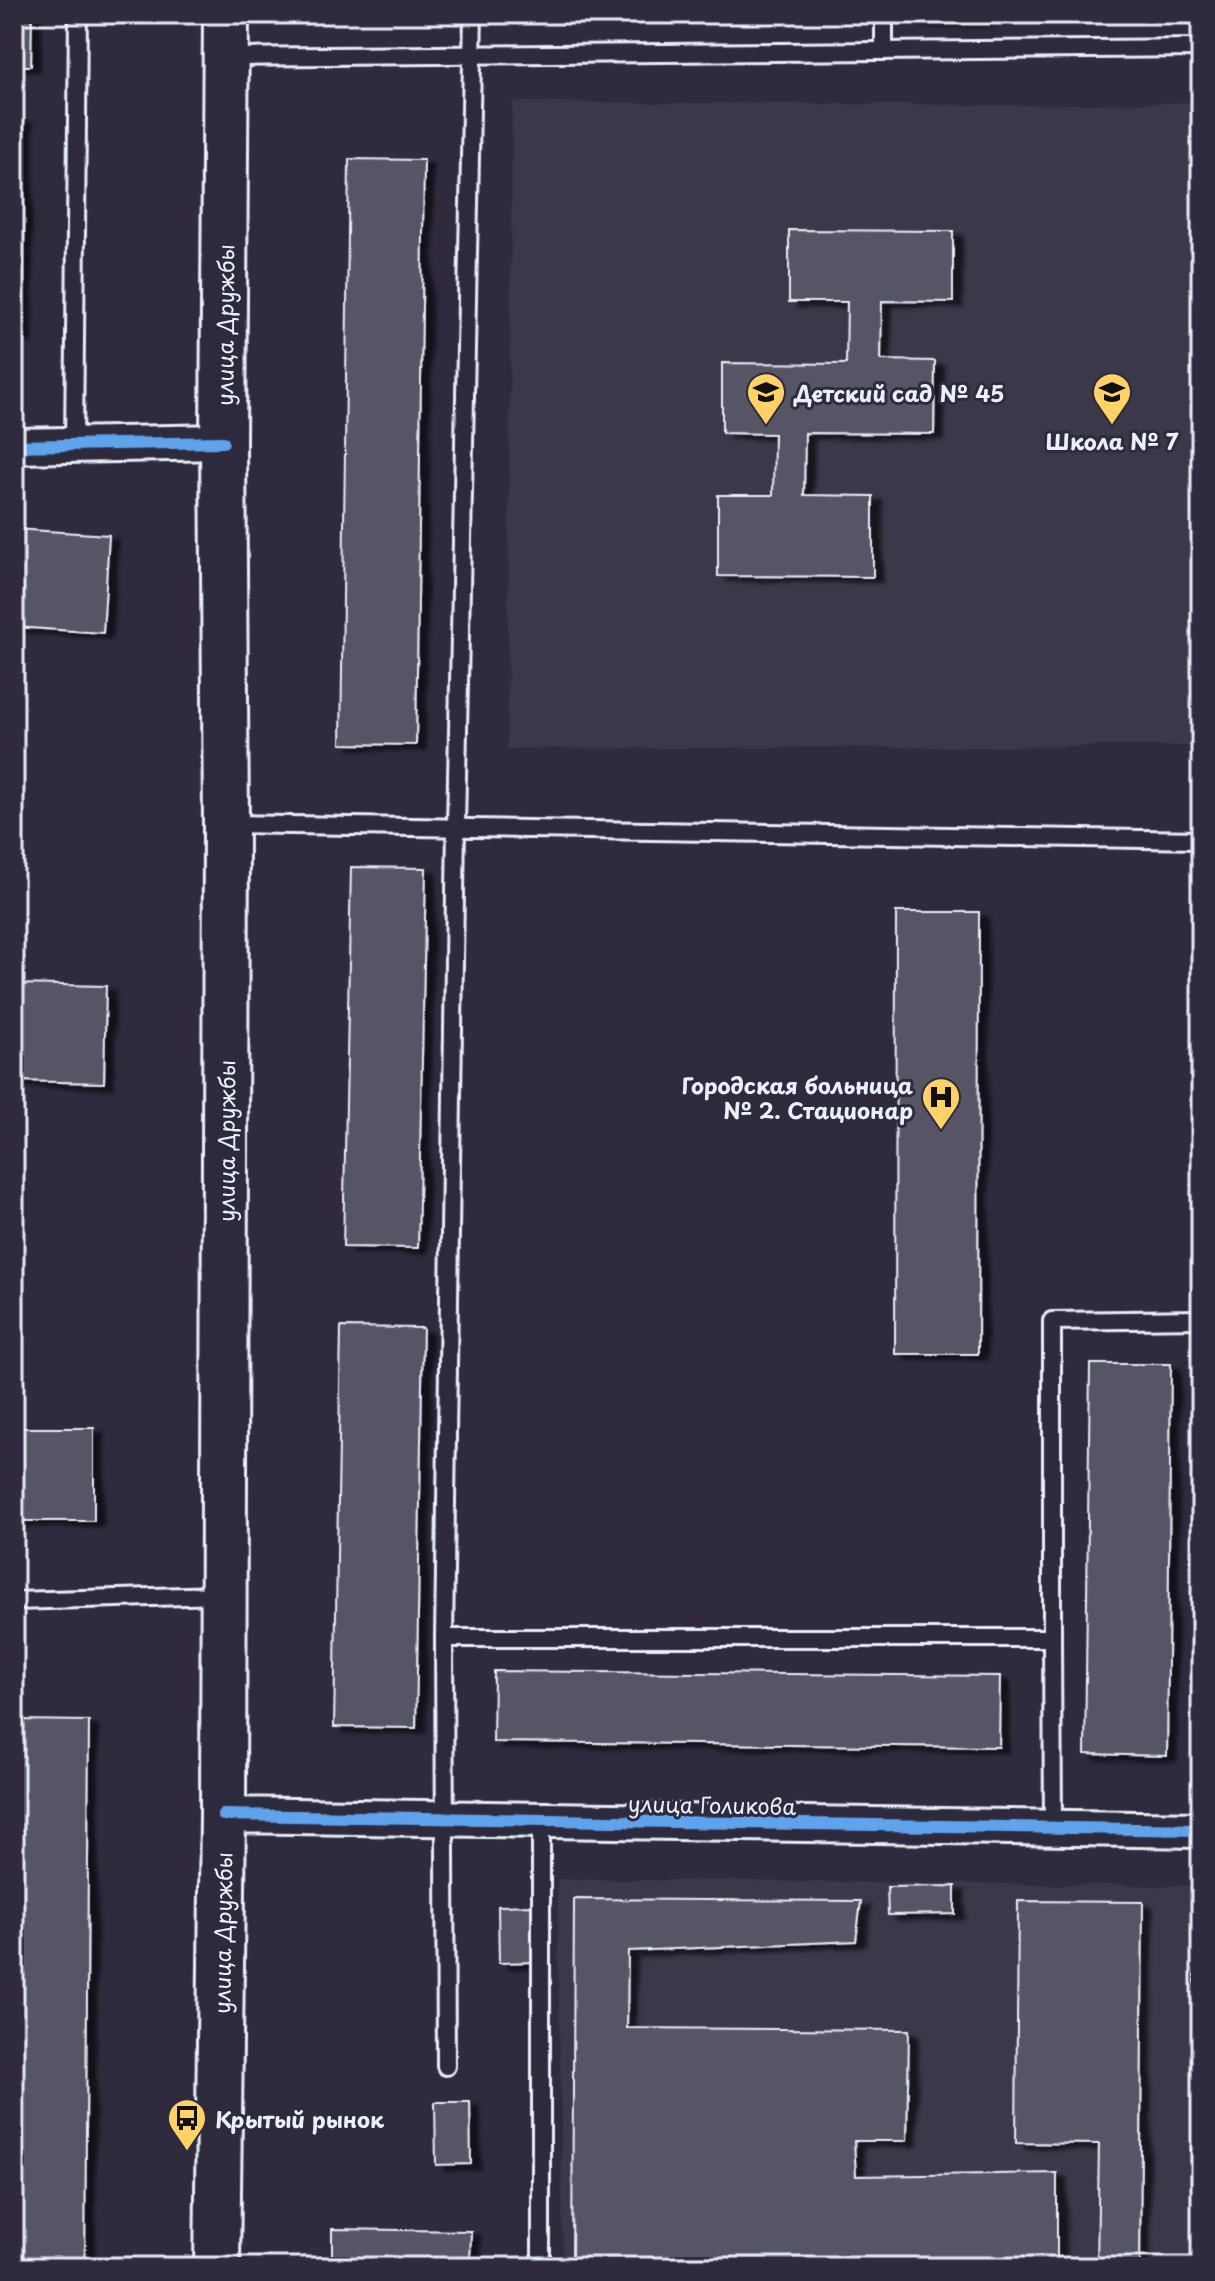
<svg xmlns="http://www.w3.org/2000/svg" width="1215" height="2281" viewBox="0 0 1215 2281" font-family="'Playpen Sans',sans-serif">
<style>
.built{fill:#3b3749}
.building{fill:#575565;stroke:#e8f1f8;stroke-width:2;filter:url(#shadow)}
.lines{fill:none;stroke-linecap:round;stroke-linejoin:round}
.lane-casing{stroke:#e8f1f8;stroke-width:22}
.street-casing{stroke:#e8f1f8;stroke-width:40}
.secondary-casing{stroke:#e8f1f8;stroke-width:50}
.lane{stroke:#2f2a3d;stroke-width:16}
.street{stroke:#2f2a3d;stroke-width:34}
.secondary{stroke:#2f2a3d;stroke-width:44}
.cycleway-casing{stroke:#2f2a3d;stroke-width:17}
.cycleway{stroke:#60a3ed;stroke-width:12}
.labels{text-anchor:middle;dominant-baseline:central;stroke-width:6;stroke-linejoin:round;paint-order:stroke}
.street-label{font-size:22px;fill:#e8f1f8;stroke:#2f2a3d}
.poi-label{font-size:22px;font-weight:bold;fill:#e8f1f8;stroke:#2f2a3d;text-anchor:start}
</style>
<defs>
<filter id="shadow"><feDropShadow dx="9" dy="5" stdDeviation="2" flood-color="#0009"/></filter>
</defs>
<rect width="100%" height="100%" fill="#2f2a3d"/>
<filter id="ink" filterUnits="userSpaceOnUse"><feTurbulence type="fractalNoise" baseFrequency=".0125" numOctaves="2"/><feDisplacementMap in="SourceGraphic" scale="16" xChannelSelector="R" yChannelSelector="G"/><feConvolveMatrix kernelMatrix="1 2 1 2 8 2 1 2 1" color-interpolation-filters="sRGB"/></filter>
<g filter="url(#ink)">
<g class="built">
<polygon points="512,102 1019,105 1201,102 1201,746 507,749"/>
<polygon points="557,1879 1201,1886 1201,2267 563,2267"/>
</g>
<g class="building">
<polygon points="14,14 32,14 31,66 14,66"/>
<rect x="915" y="14" width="68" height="7"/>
<polygon points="14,118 23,118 22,337 14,337"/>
<polygon points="349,159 424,160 416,745 341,744"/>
<polygon points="789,230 953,231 953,302 882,301 881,360 935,361 934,434 805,433 804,495 873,496 873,577 718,576 718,495 773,495 774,434 722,433 722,363 846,364 847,302 789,302"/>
<polygon points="14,529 109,535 103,633 14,627"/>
<polygon points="351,867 426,868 418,1248 343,1247"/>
<polygon points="896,912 979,912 978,1354 895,1354"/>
<polygon points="14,984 106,986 104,1083 14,1081"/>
<polygon points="341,1327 423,1328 416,1728 334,1727"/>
<polygon points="1090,1364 1171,1364 1167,1756 1085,1754"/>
<rect x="14" y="1428" width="80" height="93"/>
<polygon points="494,1671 1000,1676 999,1747 493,1742"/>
<polygon points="17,1720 89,1721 85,2267 14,2267"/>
<polygon points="955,1886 955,1914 888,1915 887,1887"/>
<polygon points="574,1899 861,1901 856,1941 628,1951 627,2028 909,2030 907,2141 854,2141 856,2176 1057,2173 1057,2267 572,2267"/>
<polygon points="1018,1901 1143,1902 1140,2267 1097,2267 1099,2144 1016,2143"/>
<polygon points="533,1905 535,1962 499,1963 498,1906"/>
<rect x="1195" y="1970" width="6" height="42"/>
<polygon points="435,2102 470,2102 471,2164 436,2165"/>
<rect x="1191" y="2146" width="10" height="37"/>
<polygon points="332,2229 471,2231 470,2267 332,2267"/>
</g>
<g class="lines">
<defs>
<g id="lane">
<polyline points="884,51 884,14"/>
<polyline points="227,57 1201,48"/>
<polyline points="74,445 78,14"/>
<polyline points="228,824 1201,840"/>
<polyline points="14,1601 221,1595"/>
<polyline points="444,1638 456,826 473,14"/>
<polyline points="1052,1638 1052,1321 1201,1319"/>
<polyline points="446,2066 444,1638 1052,1638 1053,1829"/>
<polyline points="541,2267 541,1821"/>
</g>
<g id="street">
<polyline points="14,446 223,442"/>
<polyline points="223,1815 1201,1830"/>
</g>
<g id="secondary">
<path id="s1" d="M217,2267L223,1815L226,824L223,442L226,14"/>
</g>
</defs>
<use href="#lane" class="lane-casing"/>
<use href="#street" class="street-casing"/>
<use href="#secondary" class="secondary-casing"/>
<use href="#lane" class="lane"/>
<use href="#street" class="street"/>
<use href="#secondary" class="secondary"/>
<defs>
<g id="cycleway">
<polyline points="14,446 223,442"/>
<polyline points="223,1815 1201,1830"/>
</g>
</defs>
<use href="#cycleway" class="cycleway-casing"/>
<use href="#cycleway" class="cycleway"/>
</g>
</g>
<defs>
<symbol id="school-pin" viewBox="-11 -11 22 30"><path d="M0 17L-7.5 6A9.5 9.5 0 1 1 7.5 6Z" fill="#ffd166" stroke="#2f2a3d"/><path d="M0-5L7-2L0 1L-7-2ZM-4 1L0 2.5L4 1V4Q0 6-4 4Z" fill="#111"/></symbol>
<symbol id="hospital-pin" viewBox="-11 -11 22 30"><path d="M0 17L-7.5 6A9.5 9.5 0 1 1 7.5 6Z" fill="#ffd166" stroke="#2f2a3d"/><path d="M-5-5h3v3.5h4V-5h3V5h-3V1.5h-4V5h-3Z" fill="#111"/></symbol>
<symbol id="bus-pin" viewBox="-11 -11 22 30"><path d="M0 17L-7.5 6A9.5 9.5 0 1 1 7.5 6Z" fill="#ffd166" stroke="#2f2a3d"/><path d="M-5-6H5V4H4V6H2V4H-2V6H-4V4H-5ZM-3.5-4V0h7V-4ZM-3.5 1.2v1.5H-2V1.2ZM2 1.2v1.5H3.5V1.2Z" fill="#111"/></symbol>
</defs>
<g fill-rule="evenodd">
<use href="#school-pin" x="744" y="370" width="44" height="60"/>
<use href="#school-pin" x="1090" y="370" width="44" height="60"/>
<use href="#hospital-pin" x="919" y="1075" width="44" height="60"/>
<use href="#bus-pin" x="165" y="2096" width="44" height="60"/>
</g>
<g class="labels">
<g class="street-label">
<text stroke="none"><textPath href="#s1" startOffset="1942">улица Дружбы</textPath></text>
<text stroke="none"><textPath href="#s1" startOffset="1126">улица Дружбы</textPath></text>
<text transform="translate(712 1804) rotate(1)">улица Голикова</text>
<text stroke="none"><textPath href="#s1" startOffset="334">улица Дружбы</textPath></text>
</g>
<g class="poi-label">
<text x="794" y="392">Детский сад № 45</text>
<text x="1112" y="440" text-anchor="middle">Школа № 7</text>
<text x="913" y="1084" text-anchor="end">Городская больница<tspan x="913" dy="25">№ 2. Стационар</tspan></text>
<text x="215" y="2118">Крытый рынок</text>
</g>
</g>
<rect width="1215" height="2281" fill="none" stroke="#2f2a3d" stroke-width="48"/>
<rect x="24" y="24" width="1167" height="2233" fill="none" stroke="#e8f1f8" stroke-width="3" filter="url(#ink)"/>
</svg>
